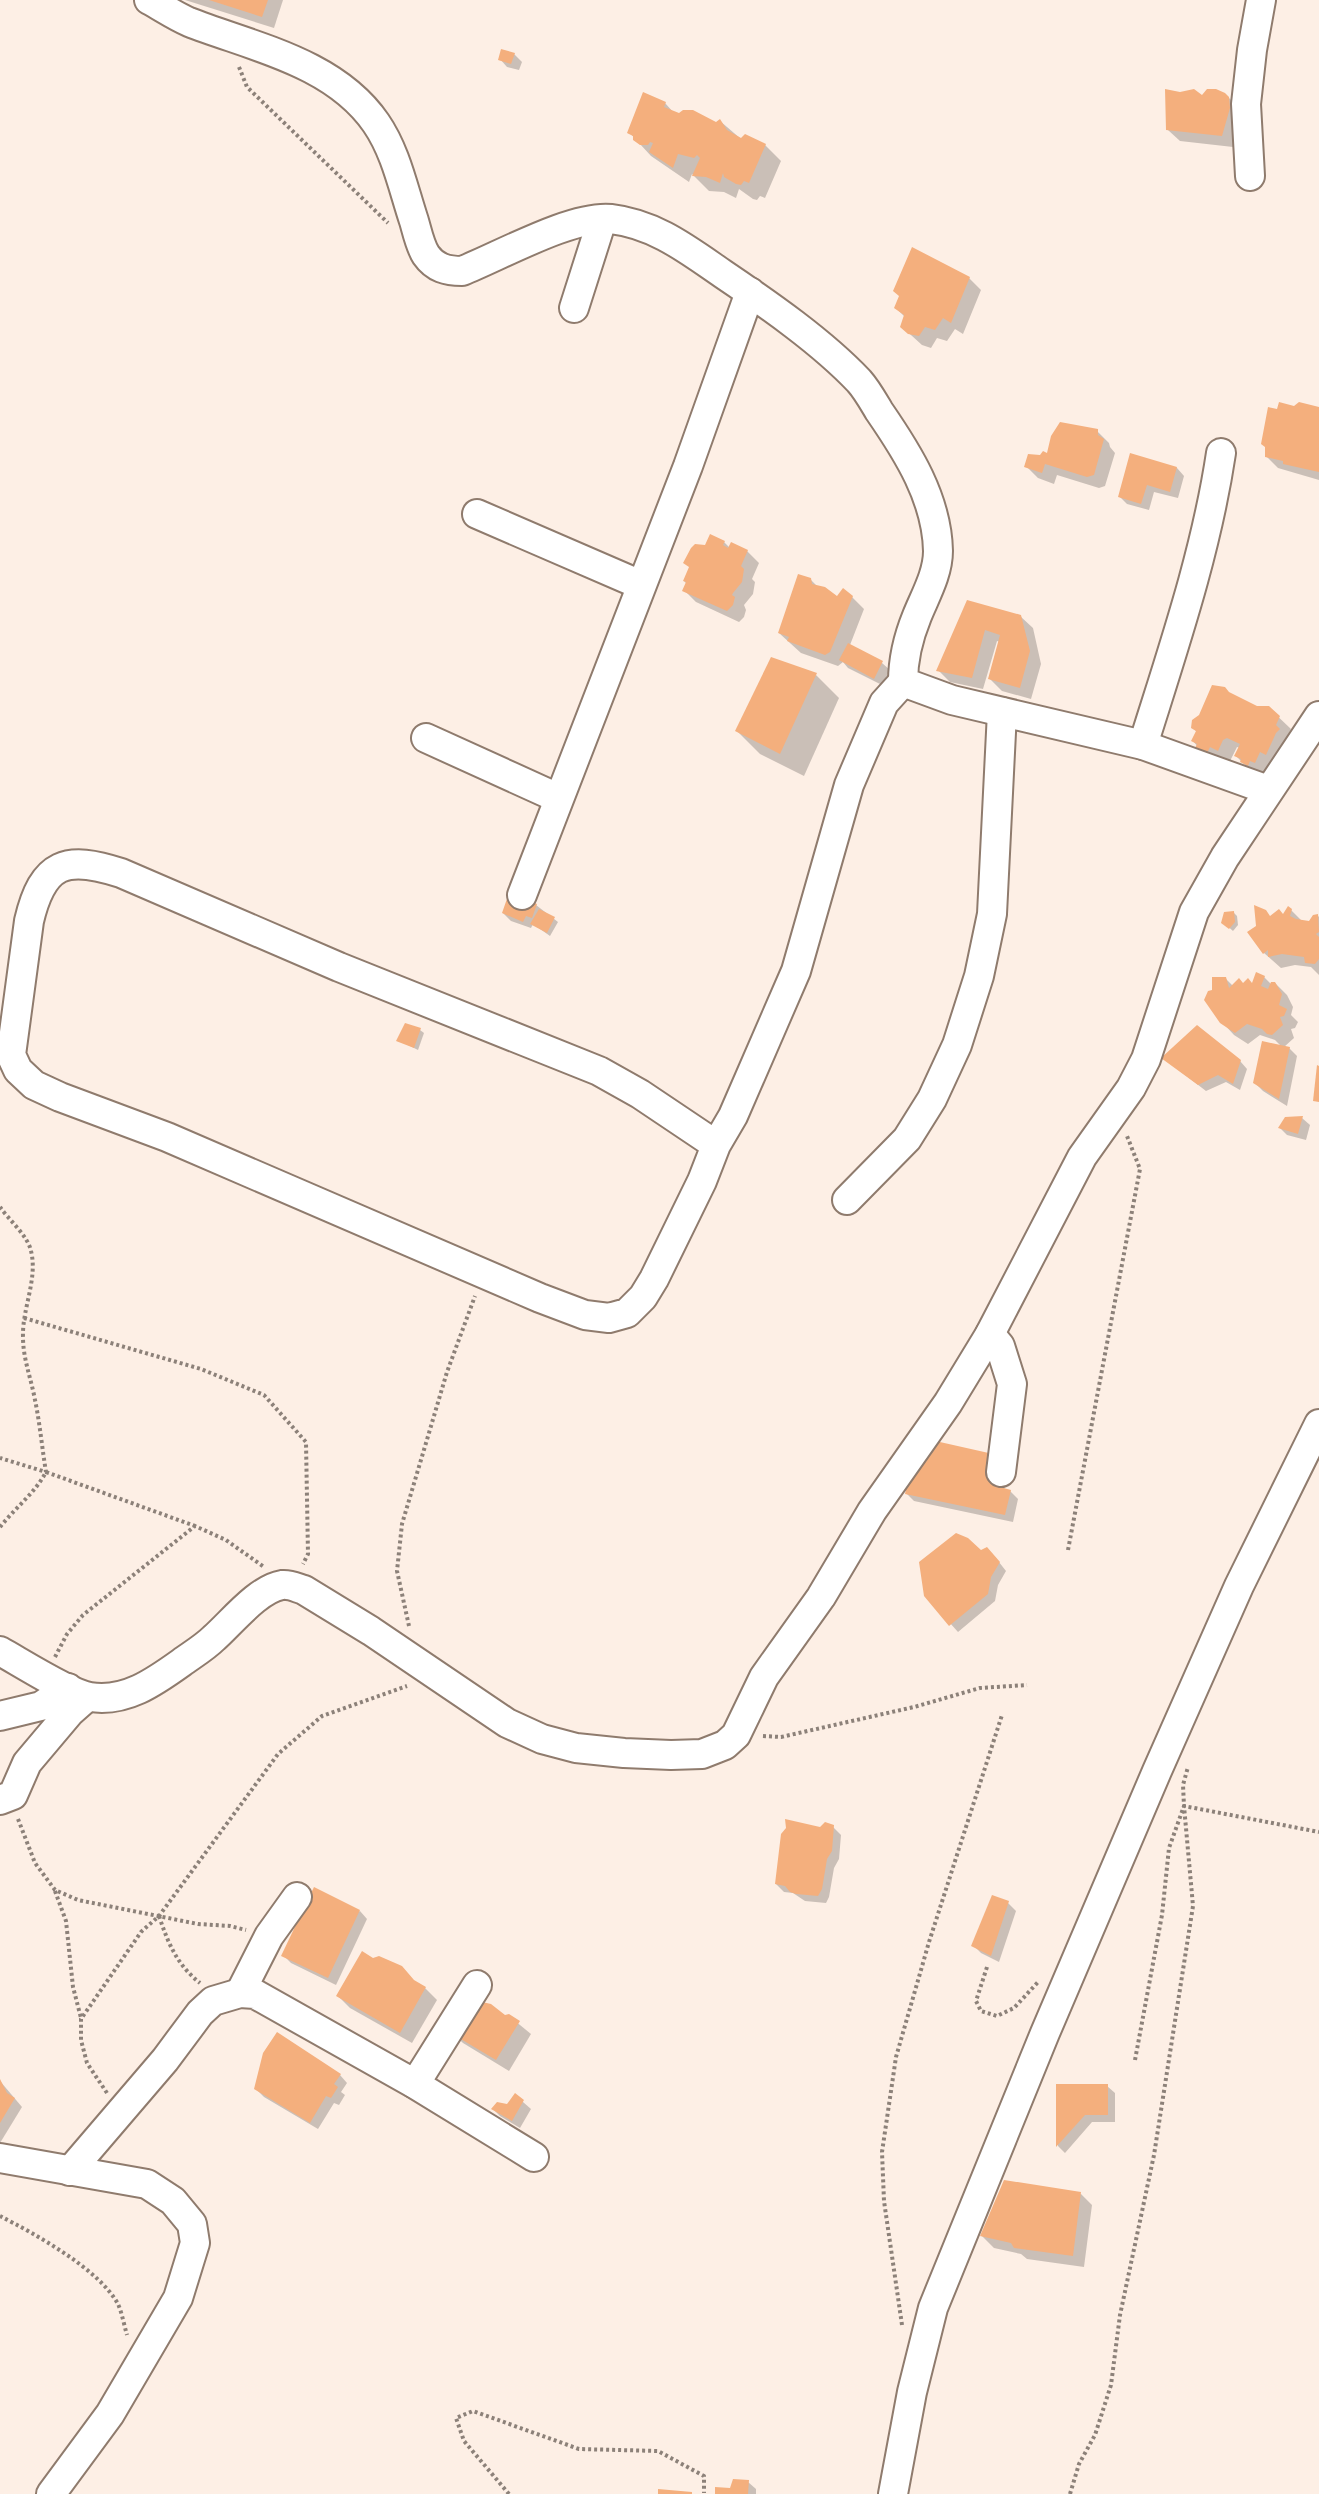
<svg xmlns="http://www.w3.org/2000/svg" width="1319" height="2494" viewBox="0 0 1319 2494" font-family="'Roboto Condensed',sans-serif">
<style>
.shadow{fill:#0003}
.building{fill:#f4af7d}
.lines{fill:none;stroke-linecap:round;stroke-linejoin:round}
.minor-casing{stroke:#8f7b6d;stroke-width:32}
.path{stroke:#8c8179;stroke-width:4;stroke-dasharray:3 3;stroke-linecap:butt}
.minor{stroke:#fff;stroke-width:28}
</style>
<rect width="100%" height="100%" fill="#fdefe5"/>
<g class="shadow">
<polygon points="185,0 283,0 274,28"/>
<polygon points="514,54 522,62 519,70 507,67 500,59"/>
<polygon points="1225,94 1237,106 1233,147 1180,141 1168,130 1202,97"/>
<polygon points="665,103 674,113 717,123 720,121 741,139 765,145 781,161 765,198 760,196 757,200 753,199 739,189 736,198 724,192 709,191 692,174 689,182 651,156 629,132"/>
<polygon points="969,278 981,290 963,334 955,329 947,341 937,338 931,348 922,345 901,326 905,317 896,308"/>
<polygon points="1295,408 1319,409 1319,480 1278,468 1266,456 1278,411"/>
<polygon points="1097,431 1109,443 1110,447 1115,453 1105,486 1099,488 1057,475 1054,484 1038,478 1026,466"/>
<polygon points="1131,455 1177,468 1184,476 1178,498 1154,492 1149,510 1127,504 1119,496"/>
<polygon points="724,542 730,548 747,551 759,563 752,579 755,582 753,594 744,605 746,610 744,617 739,622 696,602 684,590 687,584 684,581 706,547"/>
<polygon points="810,579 817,586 837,598 852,597 864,609 850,645 882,663 890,670 882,685 848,668 843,662 838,666 801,653 779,633"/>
<polygon points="968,602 1020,616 1033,628 1041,664 1031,699 1002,691 990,679 1000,642 997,641 983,689 950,682 938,670"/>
<polygon points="816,675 839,698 804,776 760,754 737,731"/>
<polygon points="1231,695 1257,708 1268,707 1291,729 1267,774 1262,772 1260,776 1248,768 1236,756 1240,748 1237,747 1230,761 1222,757 1219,764 1209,760 1193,741 1197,732 1193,728"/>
<polygon points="536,905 558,922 550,936 533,924 531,928 511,921 503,913"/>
<polygon points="1291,910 1302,921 1310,923 1318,916 1319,917 1319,975 1311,967 1295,965 1281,968 1264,953 1271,917 1283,915"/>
<polygon points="1234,913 1237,916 1238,925 1233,931 1223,922"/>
<polygon points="1264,977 1271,984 1275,983 1287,995 1293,1007 1291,1015 1298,1022 1295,1028 1291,1029 1294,1038 1284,1047 1289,1048 1297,1056 1287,1106 1263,1091 1255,1083 1282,1047 1275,1040 1260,1035 1248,1044 1234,1035 1222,1022 1214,992 1225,978 1233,986 1252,985"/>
<polygon points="420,1030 424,1033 418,1050 398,1040"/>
<polygon points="1163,1058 1240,1061 1247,1069 1240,1090 1226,1082 1206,1091"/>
<polygon points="1302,1118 1310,1125 1306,1140 1287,1135 1280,1128"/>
<polygon points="927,1464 1009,1465 1004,1490 1010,1491 1018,1499 1013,1522 914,1501 906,1493"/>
<polygon points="980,1551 995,1557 1006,1571 998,1585 995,1601 958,1632 925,1595"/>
<polygon points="833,1827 841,1835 839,1859 834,1868 829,1897 826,1903 805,1901 793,1893 784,1892 776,1884 820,1829"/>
<polygon points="1008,1903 1016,1911 999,1962 981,1953 973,1945"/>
<polygon points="360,1911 367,1919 336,1985 291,1963 283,1955"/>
<polygon points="425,1988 437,2000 412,2043 350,2008 338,1996"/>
<polygon points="509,2016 531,2034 509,2071 463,2043 451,2032"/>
<polygon points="340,2075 347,2083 341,2092 345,2095 339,2105 334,2103 318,2129 264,2097 256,2089"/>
<polygon points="0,2081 22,2107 0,2143"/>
<polygon points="1058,2085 1107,2086 1115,2093 1115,2122 1092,2122 1065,2153 1058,2146"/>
<polygon points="515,2095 531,2109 520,2128 500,2116 493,2109 508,2105"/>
<polygon points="1081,2194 1092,2205 1084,2267 1027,2259 1021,2254 994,2248 982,2236"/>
<polygon points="748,2482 756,2489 756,2494 716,2494"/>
</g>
<g class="building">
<polygon points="209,0 268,0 262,17"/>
<polygon points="501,49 515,53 511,64 498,60"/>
<polygon points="1165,89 1180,92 1194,89 1202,95 1207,89 1216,89 1225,93 1229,97 1230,108 1222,136 1166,130"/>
<polygon points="643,92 666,102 664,107 679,113 683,110 693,110 716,122 720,119 727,130 741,138 745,134 766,144 749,183 744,181 741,185 736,184 724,177 723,173 720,183 706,177 692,176 700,158 697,155 694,158 678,154 673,168 649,152 653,143 650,142 648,145 640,145 633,140 633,136 627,133"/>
<polygon points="912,247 970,277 951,323 943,318 935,330 925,327 919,336 908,334 900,327 904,315 894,308 899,296 893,291"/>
<polygon points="1279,402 1294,406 1299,402 1319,407 1319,472 1283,464 1283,461 1265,457 1265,447 1261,444 1268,407 1277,409"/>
<polygon points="1060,422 1098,429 1098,435 1104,439 1094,475 1087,477 1045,464 1042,473 1024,467 1028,454 1040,455 1043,451 1047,453 1051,436"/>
<polygon points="1130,453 1177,467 1170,492 1147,485 1141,504 1118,497"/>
<polygon points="710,534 725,541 723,545 728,548 731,542 748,550 741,566 744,569 742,582 733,593 732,595 735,597 733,605 727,611 682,591 686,582 683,581 689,567 683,563 691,548 695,544 705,545"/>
<polygon points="798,574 811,578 812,584 825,587 837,596 843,588 853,596 830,652 825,655 787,641 789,637 778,633"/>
<polygon points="967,600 1021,615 1030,651 1020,688 988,679 1000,635 985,630 972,678 936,671"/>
<polygon points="848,643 883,661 874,679 839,660"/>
<polygon points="771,657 817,673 780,754 735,731"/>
<polygon points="1212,685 1225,687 1229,692 1257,706 1269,706 1280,716 1276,725 1280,729 1276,733 1266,755 1260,752 1255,763 1250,761 1248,766 1240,762 1241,759 1234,756 1240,744 1227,738 1223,740 1218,751 1210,747 1207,753 1195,748 1197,744 1191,741 1196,731 1191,728 1192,720 1199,715"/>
<polygon points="509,893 537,904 532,918 526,916 523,922 502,913"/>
<polygon points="1254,905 1266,910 1270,916 1279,909 1283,914 1288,906 1292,909 1290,916 1296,919 1309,921 1313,915 1318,914 1319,932 1316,934 1319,937 1319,959 1315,964 1305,963 1304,957 1282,954 1268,957 1268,950 1263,954 1247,932 1256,926"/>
<polygon points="539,909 555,917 547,933 530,924"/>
<polygon points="1234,911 1235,922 1229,929 1221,923 1224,912"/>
<polygon points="1256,972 1265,976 1261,986 1268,989 1271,982 1275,982 1282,994 1279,1005 1287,1009 1284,1016 1280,1017 1283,1025 1272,1035 1267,1034 1262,1029 1247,1024 1235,1033 1220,1023 1204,1000 1208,991 1212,990 1212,977 1226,977 1229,988 1239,978 1243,983 1248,978 1252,983"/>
<polygon points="405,1023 421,1028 414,1048 396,1041"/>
<polygon points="1197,1025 1241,1060 1233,1084 1218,1075 1198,1085 1161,1058"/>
<polygon points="1262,1041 1290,1047 1279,1099 1253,1083"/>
<polygon points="1317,1065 1319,1066 1319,1102 1313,1101"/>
<polygon points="1303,1116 1298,1134 1278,1128 1285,1117"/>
<polygon points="931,1440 1002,1456 996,1486 1011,1490 1005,1515 905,1494 912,1460 926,1462"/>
<polygon points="956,1533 968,1538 981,1550 987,1547 1000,1562 991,1577 988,1594 949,1626 924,1596 919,1562"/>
<polygon points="785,1819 820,1827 825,1822 834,1825 832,1851 827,1859 822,1889 818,1896 796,1894 790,1892 785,1886 775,1884 781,1834 786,1828"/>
<polygon points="314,1887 360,1910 328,1978 281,1956"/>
<polygon points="992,1895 1009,1901 991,1956 971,1946"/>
<polygon points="362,1951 373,1958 379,1956 402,1966 414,1980 426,1987 400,2033 336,1996"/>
<polygon points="482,2002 491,2004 505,2015 509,2014 520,2021 496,2060 449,2032"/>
<polygon points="277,2032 341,2074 334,2084 338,2087 331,2098 326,2096 310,2123 254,2089 263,2053"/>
<polygon points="0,2079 7,2093 15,2098 0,2123"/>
<polygon points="1056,2084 1108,2084 1108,2115 1085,2115 1056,2147"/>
<polygon points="515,2093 524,2100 512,2121 491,2109 497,2102 507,2104"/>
<polygon points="1004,2180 1081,2192 1073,2256 1014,2248 1011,2243 980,2236"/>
<polygon points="733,2479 749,2480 748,2494 715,2494 715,2487 730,2488"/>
<polygon points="658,2489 692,2492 692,2494 658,2494"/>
</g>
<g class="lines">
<defs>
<g id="minor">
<path d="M149,0C162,7 175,16 189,22C253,47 334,62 376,123C396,152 403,188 414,221C417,231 420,246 426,255C435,268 447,271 462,271C500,256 572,215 611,219C655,224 688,250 723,274C769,305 822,342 859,381C867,390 873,401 879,411C908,453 937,499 938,551C938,574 925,596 917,616C908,638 903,658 903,682L952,700L1143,745L1268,790"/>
<polyline points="1250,176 1246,104 1252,50 1261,0"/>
<polyline points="574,308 602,220"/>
<polyline points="477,514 641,585"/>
<polyline points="426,738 558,798"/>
<path d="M1143,745C1173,649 1206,553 1221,453"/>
<polyline points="522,895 688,466 750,292"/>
<path d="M716,1145L640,1094L599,1071L339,967L121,873C66,855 43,862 29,921L11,1055L18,1070L34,1085L60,1097L167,1137L540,1298L585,1315L609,1318L627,1313L643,1297L654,1279L702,1181L716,1145L733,1116L796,971L849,785L884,703L903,682"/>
<polyline points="847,1200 907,1139 932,1099 957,1045 979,976 992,914 1002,712"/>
<polyline points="990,1334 1000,1346 1012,1384 1001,1472"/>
<path d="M0,1651C20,1662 70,1694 90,1697C127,1703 157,1680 185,1660C195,1653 206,1646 214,1638C232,1622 258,1589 282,1585C290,1584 297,1588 304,1590L371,1631L507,1723L542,1739L576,1748L624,1753L671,1755L702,1754L725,1745L736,1735L764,1677L821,1597L872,1511L948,1403L990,1334L1082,1157L1131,1088L1146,1059L1194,912L1225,857L1319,716"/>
<polyline points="0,1716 41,1706 68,1688"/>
<polyline points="0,1800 13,1795 27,1763 70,1712 87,1697"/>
<polyline points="240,1993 269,1936 297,1897"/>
<polyline points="415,2084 477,1985"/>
<polyline points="0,2158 147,2184 173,2201 192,2224 195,2243 178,2298 110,2414 51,2494"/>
<polyline points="70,2171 165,2060 200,2013 213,2001 240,1993 255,1994 415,2084 534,2157"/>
<polyline points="893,2494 912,2392 933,2308 1045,2033 1157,1771 1239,1586 1319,1424"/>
</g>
</defs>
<use href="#minor" class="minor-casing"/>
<g class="path">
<polyline points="239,67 247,87 388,223"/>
<path d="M0,1207C9,1220 28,1236 31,1251C38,1279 22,1309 23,1337C23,1359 31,1378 35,1400C40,1424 42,1448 46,1472L0,1458"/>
<polyline points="24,1318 201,1369 264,1395 306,1442 308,1554 303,1564"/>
<path d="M0,1527C15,1508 35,1493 46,1472L195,1526"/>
<polyline points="1068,1550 1140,1169 1127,1136"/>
<polyline points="409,1626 397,1571 402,1524 447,1372 475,1296"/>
<polyline points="55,1657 67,1634 83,1615 195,1526 226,1540 264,1567"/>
<polyline points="763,1736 781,1737 914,1707 980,1688 1027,1685"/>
<polyline points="18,1819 35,1863 55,1890 78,1900 198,1924 230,1926 246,1930"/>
<polyline points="55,1891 66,1921 73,1987 81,2018"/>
<path d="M159,1916C168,1943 177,1965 200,1983"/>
<polyline points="987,1967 976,2001 981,2011 997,2016 1014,2008 1039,1981"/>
<polyline points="1135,2060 1162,1915 1169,1848 1184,1806 1319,1832"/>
<polyline points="107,2093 87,2063 81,2040 81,2019 141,1932 159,1916 278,1754 322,1716 407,1686"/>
<path d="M0,2216C35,2234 99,2269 118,2304C122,2313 124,2325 127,2335"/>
<polyline points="902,2325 884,2201 882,2152 896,2057 929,1942 1002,1715"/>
<polyline points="509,2494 464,2441 456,2418 473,2411 579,2449 658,2451 704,2476 704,2493"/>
<polyline points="1070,2494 1079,2464 1095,2435 1111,2385 1120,2315 1154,2155 1193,1906 1184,1806 1183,1785 1188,1767"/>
</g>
<use href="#minor" class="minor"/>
</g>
</svg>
